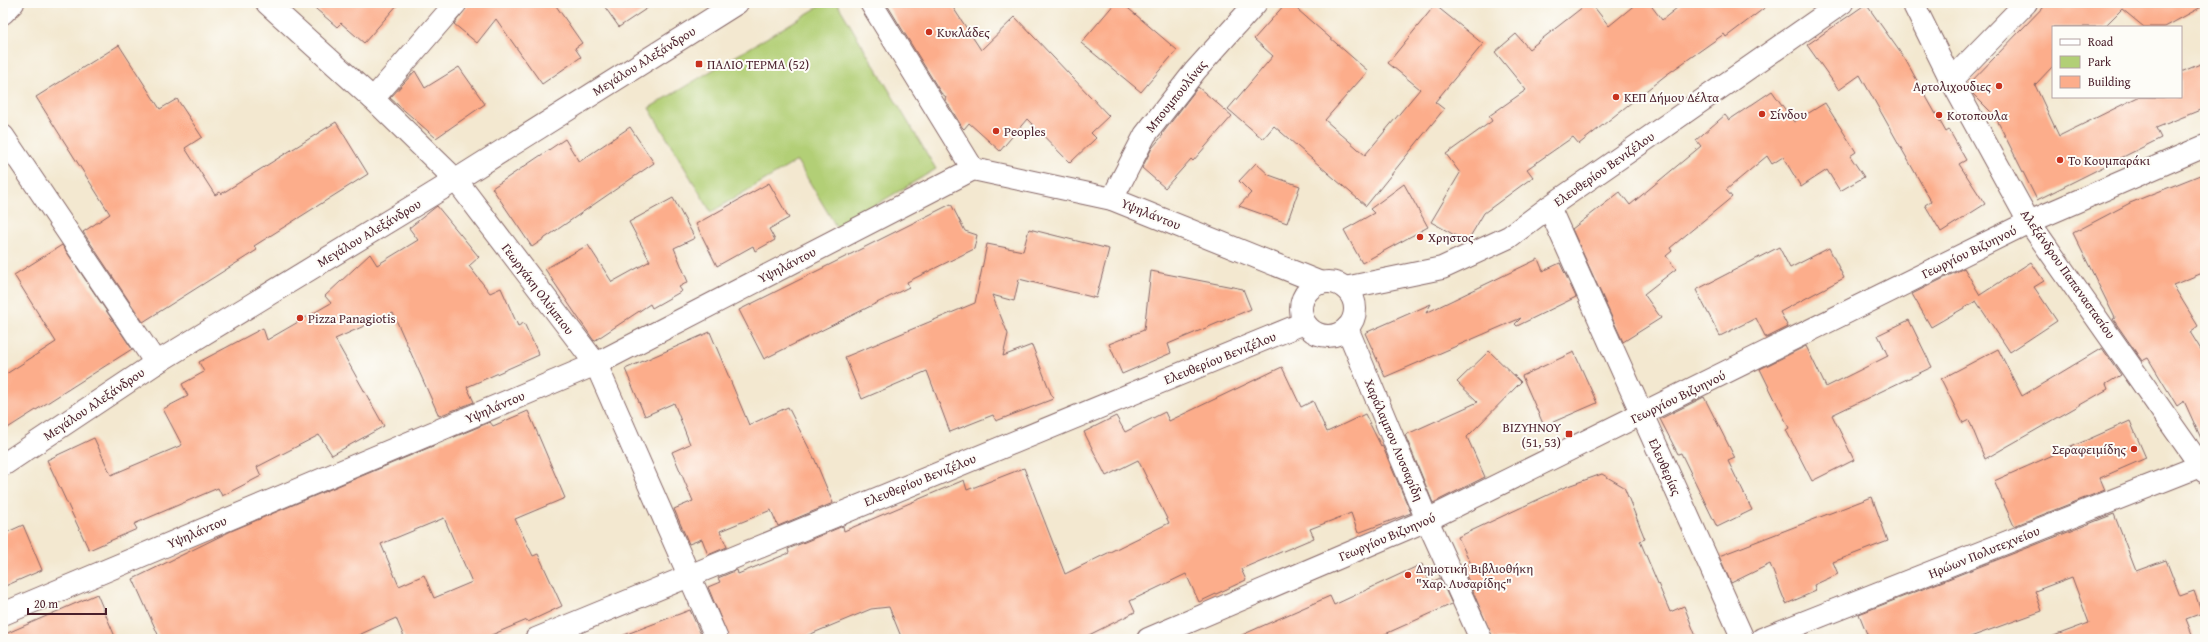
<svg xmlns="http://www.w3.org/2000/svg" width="2208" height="642" viewBox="0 0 2208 642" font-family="'Gentium Book Plus',serif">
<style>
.green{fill:#b2cf76;stroke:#7e7750}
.building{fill:#fcad8b;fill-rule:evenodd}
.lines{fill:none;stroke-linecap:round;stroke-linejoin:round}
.pedestrian-casing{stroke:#856565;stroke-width:24}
.minor-casing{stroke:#856565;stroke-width:24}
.tertiary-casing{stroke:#856565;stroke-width:24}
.pedestrian{stroke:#fff;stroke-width:22}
.minor{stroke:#fff;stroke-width:22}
.tertiary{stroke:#fff;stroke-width:22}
.poi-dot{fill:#c8321e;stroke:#fdfcf7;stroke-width:1.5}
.labels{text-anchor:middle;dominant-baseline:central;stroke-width:4;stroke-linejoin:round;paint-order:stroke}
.poi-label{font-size:13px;fill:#4a1f2b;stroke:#fdfcf7;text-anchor:start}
.street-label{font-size:13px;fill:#4a1f2b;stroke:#fdfcf7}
</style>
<rect width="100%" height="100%" fill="#fdfcf7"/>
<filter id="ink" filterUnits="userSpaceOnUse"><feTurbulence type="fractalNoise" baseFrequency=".025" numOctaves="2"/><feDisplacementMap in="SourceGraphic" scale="8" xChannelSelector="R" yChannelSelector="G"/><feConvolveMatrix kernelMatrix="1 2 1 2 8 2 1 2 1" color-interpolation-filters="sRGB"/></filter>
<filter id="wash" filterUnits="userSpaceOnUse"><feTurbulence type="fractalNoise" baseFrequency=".012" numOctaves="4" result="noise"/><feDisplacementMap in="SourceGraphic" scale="16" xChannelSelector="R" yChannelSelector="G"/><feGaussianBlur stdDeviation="0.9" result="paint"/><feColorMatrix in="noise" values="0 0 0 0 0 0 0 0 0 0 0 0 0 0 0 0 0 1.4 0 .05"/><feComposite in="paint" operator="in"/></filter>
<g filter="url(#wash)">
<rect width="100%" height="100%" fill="#f3e8d0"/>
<polygon class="green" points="825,3 837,3 936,169 837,228 797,161 711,212 649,108"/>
<g id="blocks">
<g class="building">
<polygon points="309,3 399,3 364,43 341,23 337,27"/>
<polygon points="470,3 554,3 582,43 575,48 581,57 542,84 496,19 477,43 454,24"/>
<polygon points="602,3 655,3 619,27"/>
<polygon points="886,3 950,3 981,50 1015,17 1109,116 1091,133 1096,138 1070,163 1027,119 1000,151 969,123 964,129 962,127 945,99 946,97 941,93"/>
<polygon points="1115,3 1122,3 1177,50 1141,92 1081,43"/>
<polygon points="1286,3 1290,3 1368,71 1325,120 1365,155 1420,89 1388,63 1435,5 1483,44 1435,102 1444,109 1366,206 1274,126 1263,139 1228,109 1273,56 1254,39"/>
<polygon points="1588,3 1591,3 1609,26 1637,3 1649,3 1662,20 1683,3 1771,3 1726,37 1724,34 1666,75 1579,144 1573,137 1527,169 1533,177 1484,213 1467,242 1431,222 1460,173 1446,154 1492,121 1489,116 1526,90 1495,52 1516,34 1529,49"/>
<polygon points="2047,3 2205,3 2205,5 2165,27 2144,27 2122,9 2104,27 2053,27 2053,66 2035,85 2059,136 2138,97 2181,97 2181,72 2205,62 2205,108 2156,128 2161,138 2037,200 1995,116 1973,94 1968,85"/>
<polygon points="1866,4 1905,59 1946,132 1949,130 1966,160 1959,164 1985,204 1941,232 1925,205 1931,201 1860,75 1839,90 1807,45"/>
<polygon points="119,45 160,109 177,99 202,137 185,148 215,195 220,192 221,194 336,122 368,174 254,246 257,250 143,322 83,232 110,214 36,97"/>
<polygon points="459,67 485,104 436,138 390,98 415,71 425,88"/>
<polygon points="1198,87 1232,116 1193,161 1191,159 1165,188 1142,168 1152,148 1163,135 1162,134"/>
<polygon points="1772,91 1794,122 1825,103 1856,152 1850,156 1864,177 1840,191 1827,170 1801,187 1783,157 1772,164 1767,156 1726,190 1732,197 1670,248 1672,251 1666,256 1676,269 1644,294 1661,318 1623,342 1572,229 1620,192 1630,205 1701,146 1696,140 1725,115 1729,120"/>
<polygon points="630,127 654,163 532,247 492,188 565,139 579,162"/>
<polygon points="1256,163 1269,175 1300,186 1287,223 1239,206 1251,193 1239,181"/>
<polygon points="2205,173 2205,272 2173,285 2198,326 2190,332 2205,356 2205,447 2184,401 2177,406 2148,358 2142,361 2113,319 2115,318 2073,233 2130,203"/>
<polygon points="769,183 789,218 769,229 775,240 755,251 753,246 717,266 696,224"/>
<polygon points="1404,184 1428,227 1362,263 1344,230 1374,213 1370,209"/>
<polygon points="673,198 695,238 674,248 688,282 679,287 682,291 652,308 650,304 594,341 545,269 588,245 612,282 650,261 629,222"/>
<polygon points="951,204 965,231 977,235 974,249 907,282 909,287 764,359 739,310"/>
<polygon points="437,206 479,257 469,266 490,293 501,288 518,326 524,323 539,355 467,387 474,402 439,416 393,313 335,339 384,426 332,455 319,435 257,467 261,476 222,496 218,488 134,524 137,529 89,550 47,460 94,438 111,475 182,445 163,409 188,396 182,384 204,372 199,362 263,328 267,340 331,303 325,296 370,254 377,265 418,240 409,228"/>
<polygon points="1029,229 1109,249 1096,298 1019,279 1014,301 992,295 1008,334 1003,356 1032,345 1053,399 996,421 993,415 950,432 927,371 862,399 845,357 975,303 987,244 1023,251"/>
<polygon points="62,245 132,349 3,431 3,376 56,342 14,275"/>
<polygon points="1779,247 1790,268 1829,248 1844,278 1780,312 1788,327 1766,338 1756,318 1720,336 1696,290"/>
<polygon points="1538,259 1543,271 1560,263 1576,297 1517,326 1515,324 1521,318 1385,377 1365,333 1431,304 1426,313"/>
<polygon points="2031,262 2044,281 2034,287 2057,321 2010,352 1976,301 1931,327 1912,294 1964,268 1980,295"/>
<polygon points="1151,271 1243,289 1251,309 1168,344 1171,353 1122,374 1109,344 1144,330"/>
<polygon points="1909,320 1932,367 1832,415 1854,460 1812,481 1786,430 1789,428 1760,369 1806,346 1826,387 1888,356 1878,335"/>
<polygon points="710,332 749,425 788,407 815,460 833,503 778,526 771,510 720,531 727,547 708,555 702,539 689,544 674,509 693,501 672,452 690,444 674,403 645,416 625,369"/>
<polygon points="2102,348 2121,375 2106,384 2108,389 1985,459 1969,420 1963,423 1941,379 1998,349 2022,396"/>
<polygon points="1489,351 1521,382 1467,437 1485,477 1433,503 1405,435 1478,402 1457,382"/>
<polygon points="1574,352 1597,403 1544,426 1522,376"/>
<polygon points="1282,367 1301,407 1313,401 1327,432 1365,414 1381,446 1382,445 1411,513 1358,533 1351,513 1310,529 1314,538 1241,569 1246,580 1199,602 1186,574 1130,601 1135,612 1081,639 902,639 889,607 871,609 799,639 729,639 708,587 720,582 718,578 737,570 738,574 789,553 788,549 843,526 844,531 964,480 967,490 1024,468 1065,574 1169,523 1138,460 1106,476 1084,432 1116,416 1125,432 1165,412 1169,421"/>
<polygon points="1704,397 1735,458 1728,461 1752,510 1717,527 1681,453 1678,454 1660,419"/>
<path d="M528,411L565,498L515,519L533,556L538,554L562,606L528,622L527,620L482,639H405L396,618L350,639H160L133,579L231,531L490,422L493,426ZM444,518L472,582L434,598L424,575L399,586L381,544Z"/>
<polygon points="2130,421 2146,458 2100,478 2105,490 2014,526 1994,481"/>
<polygon points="1602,474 1624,487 1645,539 1640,541 1670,612 1684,606 1697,639 1493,639 1463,568 1471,564 1458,537 1565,487"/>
<polygon points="1872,497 1888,541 1833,562 1838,574 1814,585 1816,591 1786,604 1770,564 1731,583 1719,556"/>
<polygon points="2114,514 2136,571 2166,560 2180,596 2194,591 2202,613 2186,619 2194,639 2052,639 2051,637 2089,623 2072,577 2035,591 2042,611 1965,639 1869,639 1859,614"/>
<polygon points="23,525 42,570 3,587 3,534"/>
<polygon points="1422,564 1430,583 1440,578 1452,604 1374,639 1233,639 1330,596 1334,605"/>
<polygon points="97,594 116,639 3,639 3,635"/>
<polygon points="690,610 703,639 620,639 619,637"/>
</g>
</g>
</g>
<g filter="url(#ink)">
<use href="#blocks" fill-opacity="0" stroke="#856565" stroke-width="1"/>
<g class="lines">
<defs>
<polyline id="pedestrian" points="1951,80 2026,3"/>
<g id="minor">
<polyline points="267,3 373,99 456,180 596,364 717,639"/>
<polyline points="871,3 973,169"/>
<polyline points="1913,3 1951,80 2029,222 2205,472"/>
<polyline points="3,13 13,3"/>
<polyline points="373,99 456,3"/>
<polyline points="3,136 156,363"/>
<polyline points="1112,199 1145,135 1195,71 1256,3"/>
<polyline points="1549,207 1743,639"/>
<circle cx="1328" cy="309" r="27"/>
<polyline points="1345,288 1442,268 1509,237 1549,207 1842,3"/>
<polyline points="1347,328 1427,520 1481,639"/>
<polyline points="3,614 596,364 973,169 1112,199 1321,283"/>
<polyline points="536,639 1304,323"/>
<polyline points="1148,639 1427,520 2029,222 2205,146"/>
<polyline points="1762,639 2205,464"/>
</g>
<polyline id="tertiary" points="3,465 156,363 456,180 737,3"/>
</defs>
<use href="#pedestrian" class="pedestrian-casing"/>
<use href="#minor" class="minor-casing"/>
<use href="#tertiary" class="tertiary-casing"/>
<use href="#pedestrian" class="pedestrian"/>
<use href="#minor" class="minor"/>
<use href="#tertiary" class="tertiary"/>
</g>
</g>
<g class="poi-dot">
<circle cx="929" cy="32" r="4"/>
<rect x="695" y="60" width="8" height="8" rx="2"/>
<circle cx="1999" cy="86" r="4"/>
<circle cx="1616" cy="97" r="4"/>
<circle cx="1762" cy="114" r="4"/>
<circle cx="1939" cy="115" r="4"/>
<circle cx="996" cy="131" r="4"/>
<circle cx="2060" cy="160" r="4"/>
<circle cx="1420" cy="237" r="4"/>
<circle cx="300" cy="318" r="4"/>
<rect x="1565" y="430" width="8" height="8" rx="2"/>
<circle cx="2134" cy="449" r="4"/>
<circle cx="1408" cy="575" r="4"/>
</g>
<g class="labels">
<g class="poi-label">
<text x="937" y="32">Κυκλάδες</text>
<text x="707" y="64">ΠΑΛΙΟ ΤΕΡΜΑ (52)</text>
<text x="1991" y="86" text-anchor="end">Αρτολιχουδιες</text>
<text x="1624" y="97">ΚΕΠ Δήμου Δέλτα</text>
<text x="1770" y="114">Σίνδου</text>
<text x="1947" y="115">Κοτοπουλα</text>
<text x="1004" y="131">Peoples</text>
<text x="2068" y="160">Το Κουμπαράκι</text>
<text x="1428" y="237">Χρηστος</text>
<text x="308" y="318">Pizza Panagiotis</text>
<text x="1561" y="427" text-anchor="end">ΒΙΖΥΗΝΟΥ<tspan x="1561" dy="15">(51, 53)</tspan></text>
<text x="2126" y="449" text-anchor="end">Σεραφειμίδης</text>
<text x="1416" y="568">Δημοτική Βιβλιοθήκη<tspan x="1416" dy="15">"Χαρ. Λυσαρίδης"</tspan></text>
</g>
<g class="street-label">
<text transform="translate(644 61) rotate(-32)">Μεγάλου Αλεξάνδρου</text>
<text transform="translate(1176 96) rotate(-51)">Μπουμπουλίνας</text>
<text transform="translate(1604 169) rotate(-35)">Ελευθερίου Βενιζέλου</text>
<text transform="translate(1151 214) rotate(22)">Υψηλάντου</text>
<text transform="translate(369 233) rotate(-31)">Μεγάλου Αλεξάνδρου</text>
<text transform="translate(1969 252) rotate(-26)">Γεωργίου Βιζυηνού</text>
<text transform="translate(787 265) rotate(-27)">Υψηλάντου</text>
<text transform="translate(2068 274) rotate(55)">Αλεξάνδρου Παπαναστασίου</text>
<text transform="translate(538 289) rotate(53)">Γεωργάκη Ολύμπιου</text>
<text transform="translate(1220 358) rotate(-22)">Ελευθερίου Βενιζέλου</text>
<text transform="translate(1678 397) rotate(-26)">Γεωργίου Βιζυηνού</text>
<text transform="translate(94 404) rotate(-34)">Μεγάλου Αλεξάνδρου</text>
<text transform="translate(495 407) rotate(-23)">Υψηλάντου</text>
<text transform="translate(1394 440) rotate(67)">Χαράλαμπου Λυσσαρίδη</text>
<text transform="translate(1665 467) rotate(66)">Ελευθερίας</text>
<text transform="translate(920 480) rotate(-22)">Ελευθερίου Βενιζέλου</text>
<text transform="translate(197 532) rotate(-23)">Υψηλάντου</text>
<text transform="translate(1387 537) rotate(-23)">Γεωργίου Βιζυηνού</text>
<text transform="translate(1984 552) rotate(-22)">Ηρώων Πολυτεχνείου</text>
</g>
</g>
<rect width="2208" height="642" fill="none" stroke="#fdfcf7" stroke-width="16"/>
<rect x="2052" y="26" width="130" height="72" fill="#fdfcf7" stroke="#b5a4a5"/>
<rect x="2060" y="39" width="20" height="6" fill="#ffffff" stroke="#b5a4a5"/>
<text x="2088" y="46" font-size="12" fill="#4a1f2b">Road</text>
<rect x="2060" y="56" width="20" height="12" fill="#b2cf76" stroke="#b5a4a5"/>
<text x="2088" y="66" font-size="12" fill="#4a1f2b">Park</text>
<rect x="2060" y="76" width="20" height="12" fill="#fcad8b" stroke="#b5a4a5"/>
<text x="2088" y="86" font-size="12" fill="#4a1f2b">Building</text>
<path d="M28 608v6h78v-6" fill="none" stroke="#4a1f2b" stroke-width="2"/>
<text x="34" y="608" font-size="12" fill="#4a1f2b" stroke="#fdfcf7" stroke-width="3" paint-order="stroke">20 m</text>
</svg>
